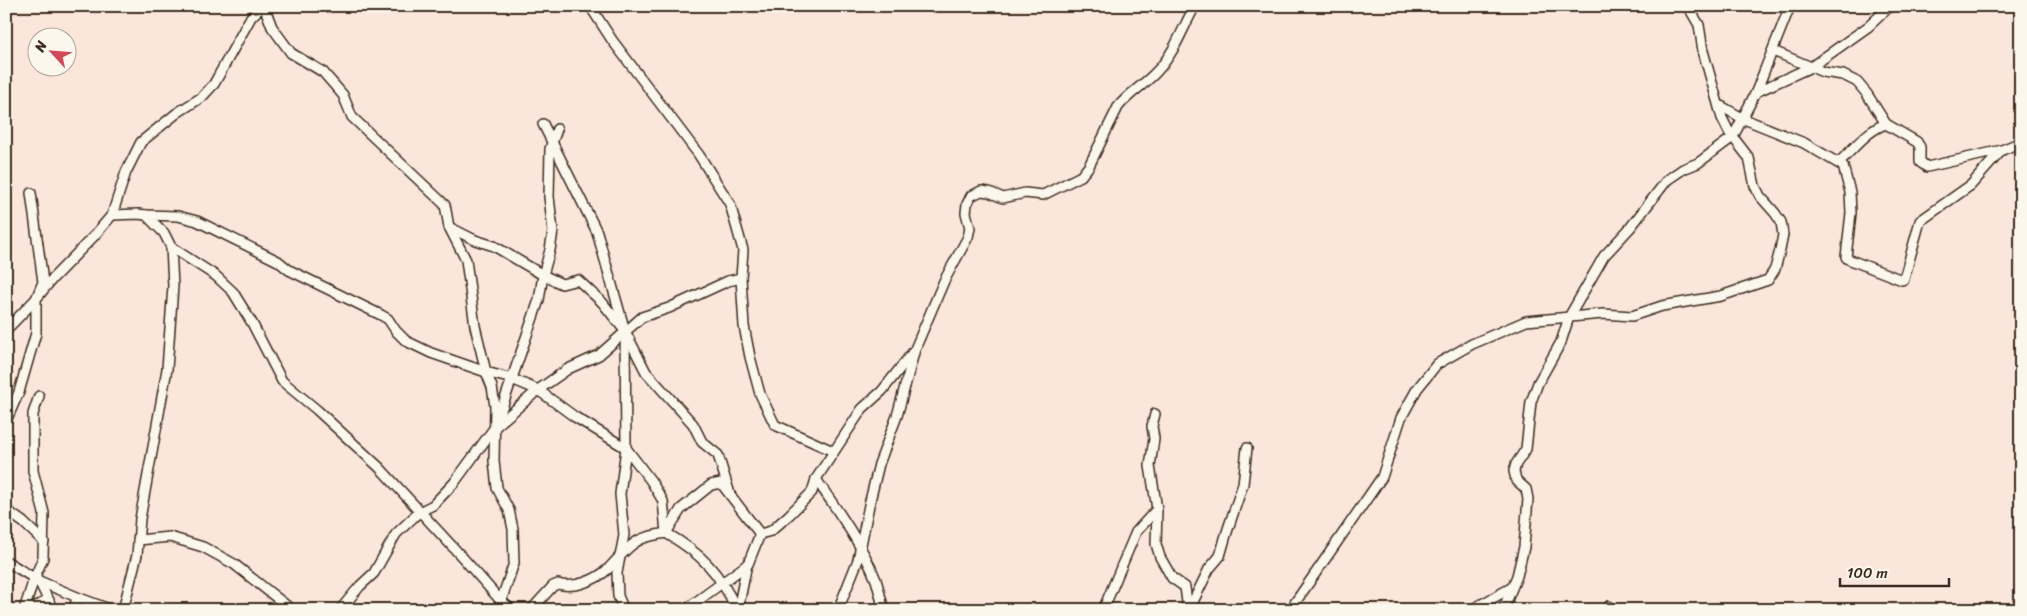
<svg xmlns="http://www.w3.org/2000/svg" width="2027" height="616" viewBox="0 0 2027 616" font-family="Sriracha,sans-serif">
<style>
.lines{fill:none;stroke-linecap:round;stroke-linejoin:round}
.minor-casing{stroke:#3b2a1e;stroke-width:12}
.minor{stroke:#fbf7ec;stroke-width:9}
</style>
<rect width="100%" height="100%" fill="#fbe6dc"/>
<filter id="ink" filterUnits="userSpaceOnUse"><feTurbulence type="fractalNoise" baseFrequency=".02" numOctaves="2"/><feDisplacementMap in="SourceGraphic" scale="10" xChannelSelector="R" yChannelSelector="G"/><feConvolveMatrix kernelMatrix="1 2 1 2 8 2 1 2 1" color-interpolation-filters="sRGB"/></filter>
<g filter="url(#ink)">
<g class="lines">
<defs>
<g id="minor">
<polyline points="264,6 272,27 291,53 323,72 343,95 352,117 445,205 449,227 466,260 475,326 486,372 492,387 495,406 494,461 497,488 509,510 513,529 514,563 498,610"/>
<polyline points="590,6 612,40 699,155 730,204 743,250 741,278 744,326 750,357 760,394 775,425 833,451"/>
<polyline points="1773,51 1823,72 1843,75 1857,82 1867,94 1886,124 1917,142 1920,147 1920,162 1927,167 2002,150 2021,142"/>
<polyline points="1756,92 1811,67 1869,26 1890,6"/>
<polyline points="1719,105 1744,119 1804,143 1843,166 1850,192 1851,213 1846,257 1848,259 1902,280 1904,279 1920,221 1971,185 2002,150"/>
<polyline points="543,124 597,232 625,331 626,448 620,494 624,535 617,573 618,596 624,610"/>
<path d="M1839,162C1854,149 1867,130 1886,124"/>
<polyline points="112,215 138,214 146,215 164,233 171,247 173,286 167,369 140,519 137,555 123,610"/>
<polyline points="146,215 178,216 197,221 278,261 289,270 381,315 388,319 396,331 406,341 431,353 486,372 512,379 538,390 575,417 626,448 651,481 663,501 666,533"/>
<polyline points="449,227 475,240 494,246 543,275 562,284 578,280 602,302 625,331 646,372 693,424 702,442 718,455 730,494"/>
<polyline points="171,247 216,276 233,292 252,323 282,381 317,410 380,468 463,558 501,601 512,610"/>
<polyline points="6,330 36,299 53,278 94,236 112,215 126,172 141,142 177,113 202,97 214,84 251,17 262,6"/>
<polyline points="1155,414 1152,426 1154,439 1150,466 1157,509 1156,544 1160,557 1172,578 1185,587 1188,610"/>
<polyline points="6,421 19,392 36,333 36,299 43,282 31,193"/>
<polyline points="497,422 539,300 543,275 550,250 553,231 549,197 550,149 557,129"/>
<path d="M816,479C837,510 862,544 876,580C879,589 881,600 884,610"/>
<polyline points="6,510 23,522 44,542"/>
<polyline points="666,533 681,509 711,485 721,483 760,534"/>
<polyline points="138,540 170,537 203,547 234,564 292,610"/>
<polyline points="6,561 39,581 53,610"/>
<polyline points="39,581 77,597 112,610"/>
<polyline points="6,609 10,610"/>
<polyline points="24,610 34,579 43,558 44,513 33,471 33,414 39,396"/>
<polyline points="28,610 49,600"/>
<polyline points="74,610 77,597"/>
<polyline points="340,610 360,586 374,573 396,534 419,512 433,505 454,483 495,427 538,390 568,369 599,355 642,317 669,308 728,281 741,278"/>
<path d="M531,610L553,586L558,584C574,589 596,580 608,569C617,560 625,549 636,542C644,536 656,535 666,533C702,554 719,572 737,610"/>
<polyline points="685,610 748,564 760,534 771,531 789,515 812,492 816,479 862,409 882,391 913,352"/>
<polyline points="738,610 747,564"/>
<path d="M838,610L858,560L869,505L879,464L897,416L915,349L944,281L968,237L970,228L966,213L967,204L971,196L981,191L989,192L1003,198L1025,193L1043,195L1081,176L1089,166L1118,107C1130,92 1146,84 1158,70C1175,52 1183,27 1195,6"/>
<polyline points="1103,610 1136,532 1157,509"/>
<polyline points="1189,610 1209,569 1220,556 1226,535 1243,484 1247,448"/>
<polyline points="1290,610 1382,477 1401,418 1417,389 1437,364 1472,344 1526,321 1603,314 1632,316 1662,306 1721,296 1768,280 1775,269 1780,250 1783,235 1781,222 1775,213 1760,196 1755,186 1749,158 1729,132 1722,118 1703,51 1699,25 1688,6"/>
<polyline points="1471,610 1511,588"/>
<polyline points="1503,610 1517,576 1524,547 1528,499 1526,489 1516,480 1514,471 1516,464 1526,449 1531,402 1538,383 1561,342 1569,317 1604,256 1630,228 1667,180 1683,169 1698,163 1733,137 1756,92 1790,6"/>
<polyline points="1608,610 1609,606"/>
</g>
</defs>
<use href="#minor" class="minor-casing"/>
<use href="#minor" class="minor"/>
</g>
</g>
<rect width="2027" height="616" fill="none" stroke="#fbf7ec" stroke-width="25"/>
<rect x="12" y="12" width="2002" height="591" fill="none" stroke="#3b2a1e" stroke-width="2" filter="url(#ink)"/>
<g transform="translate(52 52) rotate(296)"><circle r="24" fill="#fbf7ec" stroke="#aea59a"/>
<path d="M0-4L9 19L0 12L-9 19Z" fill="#d1495b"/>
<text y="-8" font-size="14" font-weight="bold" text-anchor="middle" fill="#3b2a1e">N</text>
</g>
<path d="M1840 578v8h109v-8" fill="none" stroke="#3b2a1e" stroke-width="2.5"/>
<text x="1847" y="578" font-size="15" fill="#3b2a1e" stroke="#fbf7ec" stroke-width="4" paint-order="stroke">100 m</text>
</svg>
